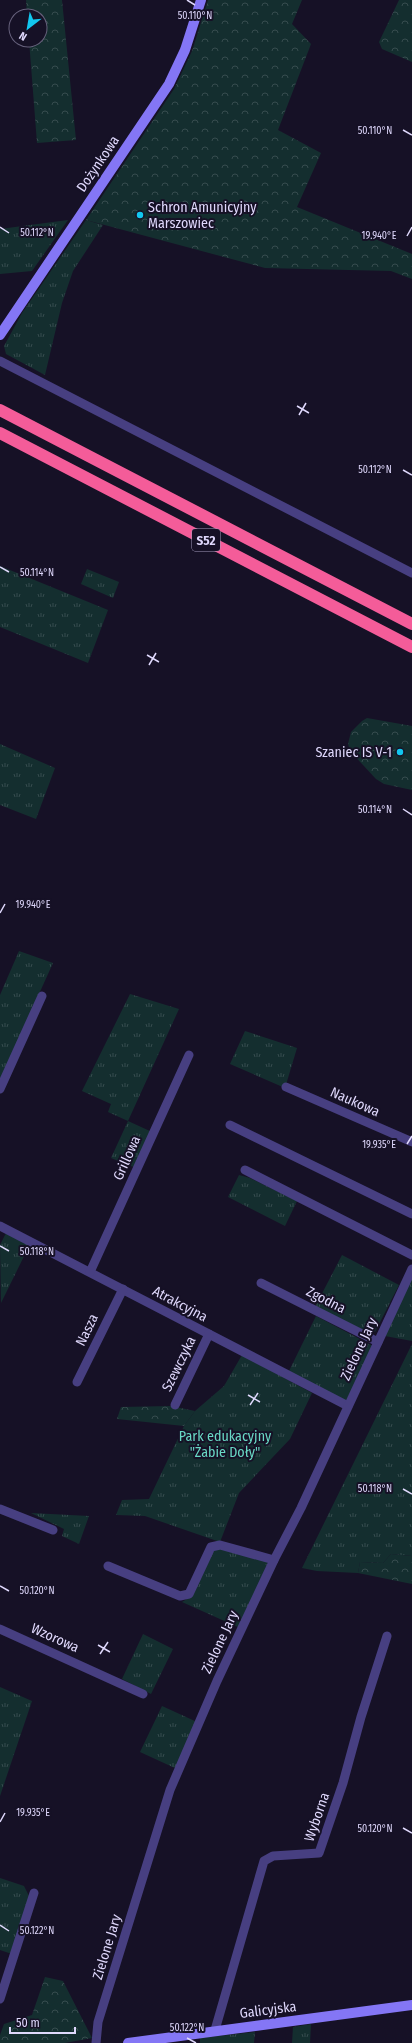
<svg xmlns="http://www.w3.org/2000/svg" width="412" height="2043" viewBox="0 0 412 2043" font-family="'Fira Sans Condensed',sans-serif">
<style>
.grass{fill:url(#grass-tufts)}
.forest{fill:url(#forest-crowns)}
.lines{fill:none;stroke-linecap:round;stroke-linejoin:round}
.street{stroke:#473f81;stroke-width:9}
.secondary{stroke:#8476f5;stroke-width:10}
.highway{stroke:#f45c99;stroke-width:12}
.ticks{fill:none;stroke:#dfd8fc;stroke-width:1.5}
.poi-dot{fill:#12c7ef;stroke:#161126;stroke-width:1.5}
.labels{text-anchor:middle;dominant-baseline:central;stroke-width:4;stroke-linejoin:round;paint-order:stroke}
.shield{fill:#161126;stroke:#a39cbc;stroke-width:1}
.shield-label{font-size:13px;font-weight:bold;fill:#dfd8fc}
.street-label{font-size:14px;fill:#dfd8fc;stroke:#161126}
.poi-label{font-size:14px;fill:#dfd8fc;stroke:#161126;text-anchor:start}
.park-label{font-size:14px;fill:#69d8c5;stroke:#161126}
.ticks-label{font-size:10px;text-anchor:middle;fill:#dfd8fc;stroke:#161126;stroke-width:4;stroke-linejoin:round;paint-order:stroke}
</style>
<defs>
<pattern id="grass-tufts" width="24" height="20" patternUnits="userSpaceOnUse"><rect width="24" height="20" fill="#142e2f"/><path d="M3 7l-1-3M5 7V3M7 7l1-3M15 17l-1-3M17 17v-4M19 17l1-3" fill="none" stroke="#364c4e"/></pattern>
<pattern id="forest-crowns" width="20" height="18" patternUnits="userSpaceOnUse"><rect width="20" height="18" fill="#142e2f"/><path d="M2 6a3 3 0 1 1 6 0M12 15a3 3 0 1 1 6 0" fill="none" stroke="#364c4e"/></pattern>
</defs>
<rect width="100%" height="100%" fill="#161126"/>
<g class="grass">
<polygon points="68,220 32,271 0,274 0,229"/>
<polygon points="86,220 103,225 73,271 62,303 45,375 6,354 4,346 22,313"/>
<polygon points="0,566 108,610 88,663 0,627"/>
<polygon points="87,569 119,582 113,598 81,584"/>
<polygon points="0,744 55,768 36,819 0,805"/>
<polygon points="19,951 53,963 0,1080 0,995"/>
<polygon points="130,994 179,1009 128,1121 152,1132 136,1168 111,1158 128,1121 108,1112 111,1104 82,1091"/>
<polygon points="245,1031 297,1048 285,1088 230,1064"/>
<polygon points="239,1175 250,1178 297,1201 285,1226 228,1197"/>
<polygon points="6,1233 30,1244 1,1303 0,1245"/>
<polygon points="342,1255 399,1285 375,1332 367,1332 315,1307"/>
<polygon points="412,1276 412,1341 385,1336"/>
<polygon points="316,1316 373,1346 346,1401 289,1371"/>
<polygon points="412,1344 412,1556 391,1554 383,1563 360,1562 358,1573 317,1571 302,1568"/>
<polygon points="242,1355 312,1393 290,1439 239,1493 220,1542 145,1516 116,1515 122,1500 149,1499 184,1426 195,1411 224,1386"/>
<polygon points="31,1513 89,1516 79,1544 62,1536 64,1529"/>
<polygon points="221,1547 268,1562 240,1628 182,1602 190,1597 213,1551"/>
<polygon points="143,1634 173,1649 151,1694 122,1679"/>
<polygon points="0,1687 32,1701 0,1796"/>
<polygon points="162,1706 197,1722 177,1769 140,1752"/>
<polygon points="0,1878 24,1886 30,1898 12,1954 0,1950"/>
<polygon points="311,2024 310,2043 292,2043 293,2027"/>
<polygon points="255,2032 254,2043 200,2043 200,2038"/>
</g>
<g class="forest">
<polygon points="26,0 62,0 76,140 37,143 29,40 40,40 40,16 27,16"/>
<polygon points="208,0 302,0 292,24 311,44 278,130 321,153 297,207 412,254 412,279 391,271 265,268 86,220 174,89 192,51"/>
<polygon points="399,0 412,0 412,62 382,49 379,42"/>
<polygon points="367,718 412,726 412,790 384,784 376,779 350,751 348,744 351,732 362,721"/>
<polygon points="171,1406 195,1411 184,1426 117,1419 121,1407"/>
<polygon points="391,1554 412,1556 412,1584 358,1573 360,1562 383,1563"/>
<polygon points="45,1977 63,1981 92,2038 65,2043 0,2043 0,2035 4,2024 32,2015"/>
</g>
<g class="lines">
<g class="street">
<polyline points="0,361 412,573"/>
<polyline points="286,1087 412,1142"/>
<polyline points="0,1089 42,996"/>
<polyline points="230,1125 412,1214"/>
<polyline points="245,1170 412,1255"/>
<polyline points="0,1226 348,1406"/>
<polyline points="90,1272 189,1055"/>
<polyline points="261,1283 378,1342"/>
<polyline points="77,1382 123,1289"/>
<polyline points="175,1405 209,1334"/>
<polyline points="0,1509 53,1530"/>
<polyline points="108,1566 180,1596 189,1594 211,1547 220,1545 274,1560"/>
<polyline points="0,1629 143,1694"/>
<polyline points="0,1999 34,1893"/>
<polyline points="215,2030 264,1861 273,1856 319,1853 343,1783 361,1717 387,1636"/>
<polyline points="96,2043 98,2022 170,1790 217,1681 274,1560 301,1508 412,1269"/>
</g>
<g class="secondary">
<polyline points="0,335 169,84 185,50 201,0"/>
<polyline points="128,2043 412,2005"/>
</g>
<g class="highway">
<polyline points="0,410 412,624"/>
<polyline points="0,433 412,647"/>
</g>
</g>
<path class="ticks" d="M187,0L195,5M403,130L412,135M0,227L9,233M407,236L412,227M297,406L309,413M299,415L306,403M403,470L412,475M0,567L9,572M147,655L159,662M149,665L156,653M403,809L412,815M0,913L5,904M407,1144L412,1136M0,1246L9,1251M248,1395L260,1402M250,1405L258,1393M403,1489L412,1494M0,1586L9,1591M98,1645L110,1652M100,1654L108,1642M0,1822L5,1813M403,1828L412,1833M0,1925L9,1931M187,2038L196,2043"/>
<g class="poi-dot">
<circle cx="140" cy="215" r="4"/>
<circle cx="400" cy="752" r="4"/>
</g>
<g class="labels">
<rect class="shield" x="192" y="529" width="28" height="22" rx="3"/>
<g class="shield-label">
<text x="206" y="540">S52</text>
</g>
<g class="street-label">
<text transform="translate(98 164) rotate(-56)">Dożynkowa</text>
<text transform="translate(355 1102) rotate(24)">Naukowa</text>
<text transform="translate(127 1158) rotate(-66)">Grillowa</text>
<text transform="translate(326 1300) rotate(27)">Zgodna</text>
<text transform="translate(180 1304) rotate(28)">Atrakcyjna</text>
<text transform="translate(87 1330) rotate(-64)">Nasza</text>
<text transform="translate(359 1349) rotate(-65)">Zielone Jary</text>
<text transform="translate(179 1364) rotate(-64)">Szewczyka</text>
<text transform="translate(55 1638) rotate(24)">Wzorowa</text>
<text transform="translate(220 1642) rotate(-65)">Zielone Jary</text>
<text transform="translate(317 1817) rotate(-71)">Wyborna</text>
<text transform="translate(107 1947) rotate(-73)">Zielone Jary</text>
<text transform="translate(268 2010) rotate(-7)">Galicyjska</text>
</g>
<g class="poi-label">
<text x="148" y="207">Schron Amunicyjny<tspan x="148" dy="16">Marszowiec</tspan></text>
<text x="392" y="752" text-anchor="end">Szaniec IS V-1</text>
</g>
<g class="park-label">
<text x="225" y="1436">Park edukacyjny<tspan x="225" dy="16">"Żabie Doły"</tspan></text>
</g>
</g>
<g class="ticks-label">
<text x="195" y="19">50.110°N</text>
<text x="375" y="134">50.110°N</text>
<text x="37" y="236">50.112°N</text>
<text x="379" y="239">19.940°E</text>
<text x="375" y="473">50.112°N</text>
<text x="37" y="576">50.114°N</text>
<text x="375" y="813">50.114°N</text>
<text x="33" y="908">19.940°E</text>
<text x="379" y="1148">19.935°E</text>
<text x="37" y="1255">50.118°N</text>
<text x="375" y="1492">50.118°N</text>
<text x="37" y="1594">50.120°N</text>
<text x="33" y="1816">19.935°E</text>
<text x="375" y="1832">50.120°N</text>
<text x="37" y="1934">50.122°N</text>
<text x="187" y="2031">50.122°N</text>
</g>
<g transform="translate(28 28) rotate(211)"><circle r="19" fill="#161126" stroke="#66617c"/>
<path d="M0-3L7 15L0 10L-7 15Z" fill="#12c7ef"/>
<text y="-6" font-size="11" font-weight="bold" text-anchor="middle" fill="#dfd8fc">N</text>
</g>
<path d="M10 2027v6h65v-6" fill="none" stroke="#dfd8fc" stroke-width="2"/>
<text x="16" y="2027" font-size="12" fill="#dfd8fc" stroke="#161126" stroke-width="3" paint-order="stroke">50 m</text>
</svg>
